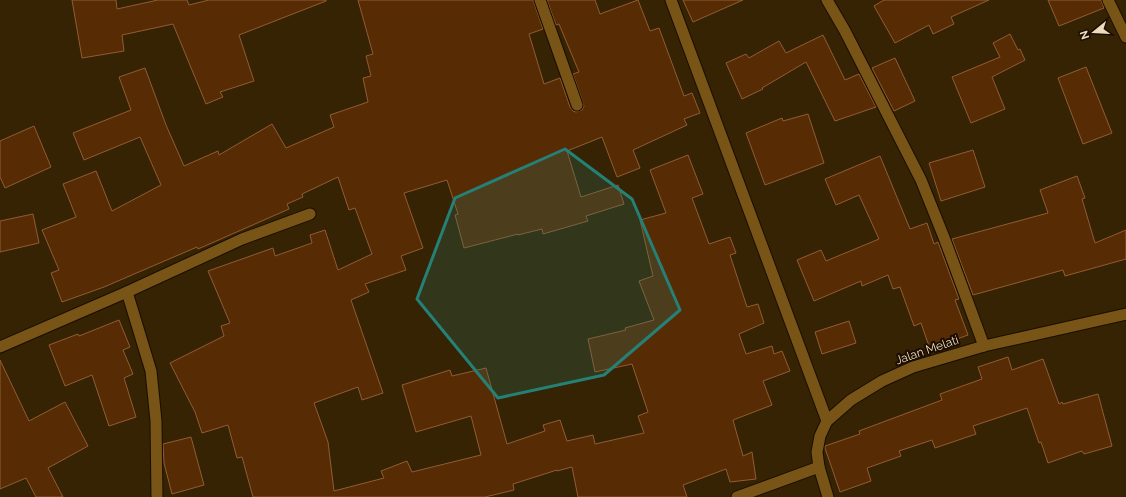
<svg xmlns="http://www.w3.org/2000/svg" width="1126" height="497" viewBox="0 0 1126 497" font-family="Raleway,sans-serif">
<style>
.building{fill:#572c05;stroke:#915c34}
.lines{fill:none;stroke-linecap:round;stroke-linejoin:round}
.minor-casing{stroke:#190e00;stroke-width:13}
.minor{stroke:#785417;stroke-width:11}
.marked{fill:#258076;fill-opacity:0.2;stroke:#258076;stroke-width:3;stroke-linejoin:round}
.labels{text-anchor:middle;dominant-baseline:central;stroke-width:4;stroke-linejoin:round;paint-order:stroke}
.street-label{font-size:12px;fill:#eedabd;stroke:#1b0d00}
</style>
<rect width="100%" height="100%" fill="#362304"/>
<g class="building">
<polygon points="72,0 116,0 117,9 158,0 187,0 189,5 209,0 326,0 326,1 239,35 254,81 220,92 223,97 206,104 173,24 122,35 124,51 82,58"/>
<polygon points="358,0 533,0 543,29 529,34 544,84 560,78 570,107 573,111 576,112 582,110 584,106 573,74 579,72 559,24 556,25 547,0 595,0 600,14 638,0 650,31 659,28 684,96 692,93 700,113 684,119 687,125 633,150 640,168 617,177 602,137 567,151 581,197 618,185 624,204 586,216 588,221 543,234 542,229 518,235 518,234 464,248 455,215 458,214 447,180 404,193 423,248 401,256 406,270 365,284 369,292 351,300 383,393 362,400 358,387 314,403 328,442 334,491 384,478 381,471 407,461 412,472 481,455 471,416 416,432 402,385 450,370 452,376 486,368 507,444 545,431 543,425 560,420 567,441 593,435 595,444 644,433 638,416 648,412 632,364 595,372 588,339 626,330 625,328 654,320 639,281 653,276 640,220 666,213 650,170 688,155 703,194 692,198 709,244 730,237 736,253 730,255 747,307 758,304 764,323 739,334 746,354 772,346 774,354 782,351 790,371 763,381 772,405 733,420 743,456 752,452 756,479 730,482 726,469 683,485 687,497 578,497 572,467 557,471 557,470 513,484 514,490 485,497 253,497 242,457 237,458 228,425 202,433 195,412 170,363 224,336 221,326 230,323 208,271 273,248 275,256 312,243 310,235 325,230 338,270 372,254 355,208 349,210 338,177 302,194 303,197 287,204 289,209 198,249 197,247 104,287 62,302 51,273 59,270 42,230 76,217 63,184 96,171 112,211 161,185 140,137 84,160 73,133 131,110 119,77 145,68 166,125 184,166 218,151 219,155 272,124 286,148 334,127 330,115 368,102 363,78 371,76 366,56 373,54"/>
<polygon points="683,0 743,0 693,22"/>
<polygon points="884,0 989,0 951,17 954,24 933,34 929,25 895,43 874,6"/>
<polygon points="1048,0 1101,0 1104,8 1059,26"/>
<polygon points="1010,34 1018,50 1020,49 1025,60 992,77 1005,109 971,123 952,77 1000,57 993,43"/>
<polygon points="823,35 845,80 859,74 876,107 835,121 806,62 762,88 763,89 742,99 726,63 746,54 749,58 779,41 786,53"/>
<polygon points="895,58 915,101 894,111 872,68"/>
<polygon points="1086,67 1112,133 1083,144 1058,78"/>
<polygon points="808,114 824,163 765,185 746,133 782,118 783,121"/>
<polygon points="34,126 51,167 5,188 0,177 0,141"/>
<polygon points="973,150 985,187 941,201 929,163"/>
<polygon points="880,156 910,229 927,223 934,244 938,242 959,299 955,300 968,335 930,349 921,323 914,326 900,287 893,289 888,275 862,286 861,281 814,301 797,260 821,250 826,261 879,239 859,195 836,205 825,179"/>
<polygon points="1077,176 1085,198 1082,199 1095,243 1126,230 1126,259 1065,276 1063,270 973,295 952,239 1048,213 1040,190"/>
<polygon points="33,214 39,243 0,252 0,221"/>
<polygon points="119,320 130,347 123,350 133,374 124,378 136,417 109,426 92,375 65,386 49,345 78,334 79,336"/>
<polygon points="849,321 856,343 822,354 815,332"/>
<polygon points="1008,357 1012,370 1043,359 1059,404 1062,402 1063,404 1098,394 1112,446 1084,454 1082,451 1048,463 1041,442 1039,443 1027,408 973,426 976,434 935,448 932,440 899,451 901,456 867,468 871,481 840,492 825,448 825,446 860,434 859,431 942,400 940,394 982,379 978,367"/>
<polygon points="0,360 29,421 65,402 88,446 48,468 63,497 36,497 26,478 0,489"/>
<polygon points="191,437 204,485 172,494 164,463 163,444"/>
</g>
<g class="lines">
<defs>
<g id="minor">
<polyline points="540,0 577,105"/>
<polyline points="671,0 827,421"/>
<polyline points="827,0 845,31 921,180 945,240 984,346"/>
<polyline points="1108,0 1126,37"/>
<polyline points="127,292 151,371 156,421 157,497"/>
<polyline points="0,347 127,292 242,239 310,214"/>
<polyline points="737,497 819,467"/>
<polyline points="828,497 819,467 817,452 820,436 827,421 851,400 882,381 913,367 984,346 1126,314"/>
</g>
</defs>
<use href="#minor" class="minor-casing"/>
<use href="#minor" class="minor"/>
</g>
<path class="marked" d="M565,149L632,199L680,310L604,375L498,398L417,299L455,198Z"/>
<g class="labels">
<g class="street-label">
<text transform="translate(927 350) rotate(-19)">Jalan Melati</text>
</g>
</g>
<g transform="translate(1094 32) rotate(252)" stroke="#1b0d00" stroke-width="3" paint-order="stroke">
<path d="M0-3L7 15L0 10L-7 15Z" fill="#eedabd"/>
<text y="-6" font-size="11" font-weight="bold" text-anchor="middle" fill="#eedabd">N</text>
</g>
</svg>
